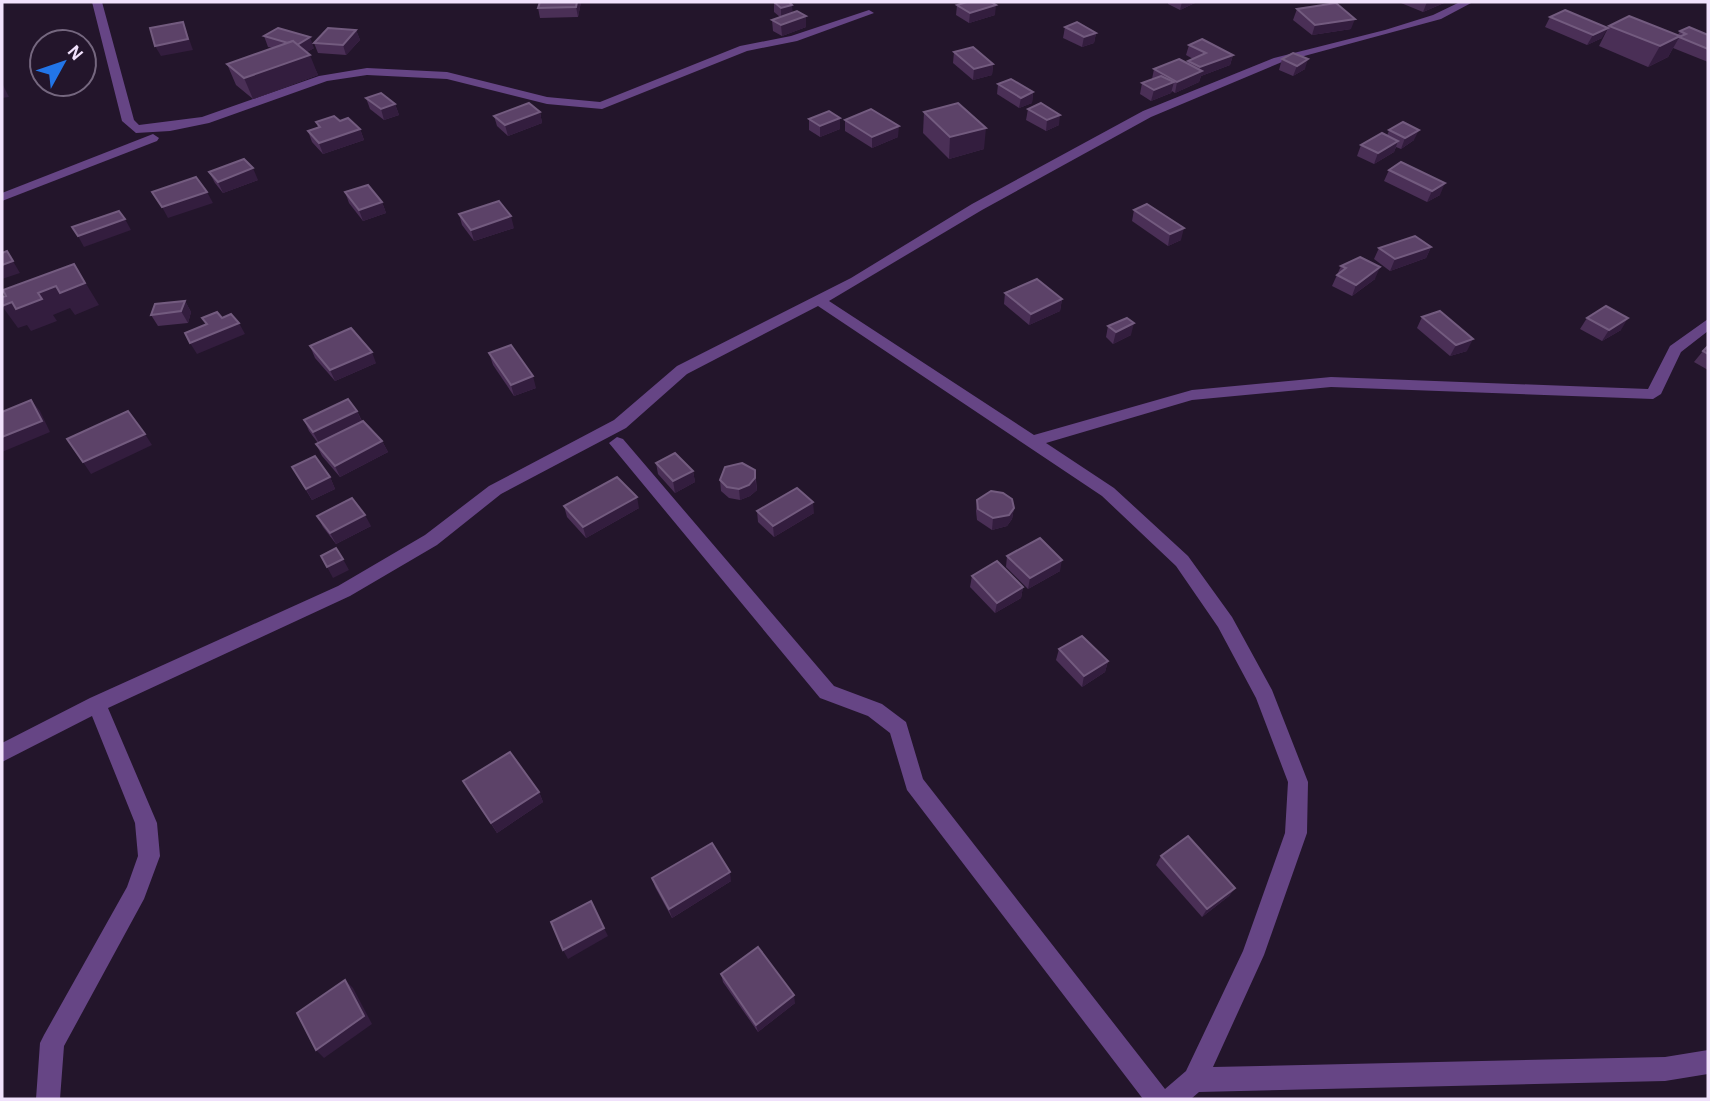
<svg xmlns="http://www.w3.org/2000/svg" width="1710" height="1101" viewBox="0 0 1710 1101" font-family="'Alegreya Sans',sans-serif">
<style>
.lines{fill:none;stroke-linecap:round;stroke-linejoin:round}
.minor{fill:#664585;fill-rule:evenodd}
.wall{fill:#4a2f56}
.shaded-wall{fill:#331d3e}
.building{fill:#5c4268;stroke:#735b7f;stroke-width:2}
</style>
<rect width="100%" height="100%" fill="#23152b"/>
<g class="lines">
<g class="minor">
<polygon points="92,2 102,2 134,120 139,125 202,117 319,76 367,68 447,72 547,97 600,102 740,46 791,36 869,10 874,13 797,41 747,51 602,109 547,104 447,79 367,75 327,81 209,123 170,131 136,133 122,121"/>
<polygon points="1460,2 1473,2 1441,19 1282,62 1151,117 982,210 829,301 1034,435 1192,390 1331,377 1648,389 1670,346 1708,319 1708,331 1681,352 1661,394 1653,399 1331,387 1192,400 1046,443 1114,488 1188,556 1232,617 1272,690 1308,782 1307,833 1264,955 1213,1067 1665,1057 1708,1050 1708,1074 1665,1081 1199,1092 1191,1099 1143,1099 907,790 890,733 868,716 820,698 609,443 617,437 623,439 834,686 882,704 906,722 923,779 1165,1089 1186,1071 1243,951 1285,833 1288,782 1256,698 1218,627 1176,566 1102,496 818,306 687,374 626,428 501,494 437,545 350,596 108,708 157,823 160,856 144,899 64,1046 60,1099 36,1099 40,1043 44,1035 127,887 138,856 135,823 92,716 2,762 2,743 90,698 338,586 425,535 489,486 614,420 677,366 851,278 972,204 1143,111 1274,58 1385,30 1433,15"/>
<polygon points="153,134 159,138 157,141 2,201 2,193"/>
</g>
</g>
<g class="wall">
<polygon points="540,2 581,2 578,17 540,18 538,8"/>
<polygon points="774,2 793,13 806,16 806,27 782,36 773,31 772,20 780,17 774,12"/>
<polygon points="1168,2 1197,2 1180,10 1168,4"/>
<polygon points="1401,2 1444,2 1444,3 1423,12 1401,3"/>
<polygon points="957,5 995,15 969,23 956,15"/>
<polygon points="1297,9 1351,29 1312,35 1293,20"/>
<polygon points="1550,17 1602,38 1587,45 1545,27"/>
<polygon points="1609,26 1678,35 1680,31 1708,35 1708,62 1673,48 1668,57 1648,67 1599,46"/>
<polygon points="1065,27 1096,33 1094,43 1082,47 1063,38"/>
<polygon points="356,30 360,40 346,55 318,53 314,43"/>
<polygon points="264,36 314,48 307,52 318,75 253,99 236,85 227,64 273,48 268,47"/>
<polygon points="1189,45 1233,55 1230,65 1201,76 1199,82 1175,93 1172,91 1171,93 1151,101 1140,94 1142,83 1152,79 1154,69 1188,64 1188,61 1193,59 1186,55"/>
<polygon points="954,52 993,64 992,75 973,80 953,63"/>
<polygon points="1282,59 1305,69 1293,76 1279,70"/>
<polygon points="998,84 1033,92 1032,103 1019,108 997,94"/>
<polygon points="366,98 395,104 399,115 384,120 370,109"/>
<polygon points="1028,109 1059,125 1046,131 1026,120"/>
<polygon points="540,112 542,123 508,136 497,126 494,116"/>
<polygon points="924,112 984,149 949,159 923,133"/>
<polygon points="840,118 840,129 820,137 809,130 809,119"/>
<polygon points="845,120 898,137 872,148 845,131"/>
<polygon points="340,121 360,129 364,140 323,154 312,142 308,131 318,127 316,122"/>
<polygon points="1389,130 1414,140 1401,149 1396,147 1394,152 1374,164 1357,156 1361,145 1387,136"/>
<polygon points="1389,170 1440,195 1427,202 1384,181"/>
<polygon points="209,172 258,180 223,193 215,183"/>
<polygon points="345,192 382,202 386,213 363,221 349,203"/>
<polygon points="1134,210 1181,240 1168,246 1132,221"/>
<polygon points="459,214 514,228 474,241 462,225"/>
<polygon points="1431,247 1426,258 1390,271 1374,259 1379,248"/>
<polygon points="1341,266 1375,279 1352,296 1332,286"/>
<polygon points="1005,293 1062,299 1060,311 1029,325 1004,304"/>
<polygon points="185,301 191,312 188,323 158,326 151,315"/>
<polygon points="1422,317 1467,351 1450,356 1417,328"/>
<polygon points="1587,318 1621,330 1602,341 1580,329"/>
<polygon points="1108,326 1131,335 1113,344 1106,337"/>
<polygon points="310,346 376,363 335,381 315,358"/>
<polygon points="1708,346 1708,370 1694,362 1703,351"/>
<polygon points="489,353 536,388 514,396 493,365"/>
<polygon points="357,411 362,421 382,441 388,452 340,477 322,456 316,444 318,443 309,431 304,420"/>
<polygon points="656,463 693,471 695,482 675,493 658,474"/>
<polygon points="292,467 330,477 335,489 312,500"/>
<polygon points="755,470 757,490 750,496 740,500 729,498 721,491 720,480"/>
<polygon points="977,500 1014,508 1012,519 1007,526 992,530 977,520 976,511"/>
<polygon points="564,506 639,508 586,538 567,517"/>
<polygon points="757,511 814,513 774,537 758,522"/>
<polygon points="317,516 371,526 336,544 323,527"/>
<polygon points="1007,556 1060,571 1028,589 1006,567"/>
<polygon points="972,576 1023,587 1021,598 995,613 970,587"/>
<polygon points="1059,649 1108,661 1105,672 1082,687 1056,660"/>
<polygon points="463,781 539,792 543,802 497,833"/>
<polygon points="1161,856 1235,888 1229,896 1202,917 1156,865"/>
<polygon points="652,878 731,881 672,918 655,887"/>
<polygon points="721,974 795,1003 758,1032 723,982"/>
</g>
<g class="shaded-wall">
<polygon points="577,2 581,2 578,17 576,7"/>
<polygon points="1182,2 1197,2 1180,10"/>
<polygon points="1427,2 1444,2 1444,3 1423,12"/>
<polygon points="792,5 793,15 781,18 781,8"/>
<polygon points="996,5 995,15 969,23 970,13"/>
<polygon points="806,16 806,27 782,36 781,25"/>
<polygon points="1355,19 1351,29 1312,35 1315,25"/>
<polygon points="183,22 193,50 161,56 155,46"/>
<polygon points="1608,28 1602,38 1587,45 1593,35"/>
<polygon points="356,30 360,40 346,55 343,45"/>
<polygon points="1096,33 1094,43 1082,47 1084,37"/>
<polygon points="1680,36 1668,57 1648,67 1660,46"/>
<polygon points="310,37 314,48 300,56 296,46"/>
<polygon points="310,55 318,75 253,99 244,78"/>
<polygon points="1233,55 1230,65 1201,76 1199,82 1175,93 1177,82 1199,73 1200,67"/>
<polygon points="1308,59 1305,69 1293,76 1297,66"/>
<polygon points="993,64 992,75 973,80 974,69"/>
<polygon points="1174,82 1171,93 1151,101 1154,90"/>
<polygon points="2,83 9,97 2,98"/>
<polygon points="1033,92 1032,103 1019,108 1021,98"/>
<polygon points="395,104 399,115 384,120 381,109"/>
<polygon points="540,112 542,123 508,136 505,125"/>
<polygon points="1060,115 1059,125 1046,131 1047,120"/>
<polygon points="840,118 840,129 820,137 820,126"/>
<polygon points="899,126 898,137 872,148 872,137"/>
<polygon points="986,128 984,149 949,159 950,137"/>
<polygon points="360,129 364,140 323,154 319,143"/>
<polygon points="1419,130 1414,140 1401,149 1405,138"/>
<polygon points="1398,141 1394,152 1374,164 1378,153"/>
<polygon points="253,168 258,180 223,193 218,182"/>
<polygon points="1445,183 1440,195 1427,202 1432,191"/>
<polygon points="207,192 213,203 168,218 162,207"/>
<polygon points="382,202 386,213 363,221 359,210"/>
<polygon points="511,216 514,228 474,241 471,230"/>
<polygon points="125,219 131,230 84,247 78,236"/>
<polygon points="1184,228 1181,240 1168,246 1170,234"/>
<polygon points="1431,247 1426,258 1390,271 1395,259"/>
<polygon points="7,251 20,273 2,279 2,265"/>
<polygon points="74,264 99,305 75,315 70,308 53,315 57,321 31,331 27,325 18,328 2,306 38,293"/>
<polygon points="1380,267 1375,279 1352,296 1356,285"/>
<polygon points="1062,299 1060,311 1029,325 1031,314"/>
<polygon points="185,301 191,312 188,323 181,311"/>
<polygon points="1628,318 1621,330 1602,341 1609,330"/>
<polygon points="239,323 245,334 197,354 190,343"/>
<polygon points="1134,323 1131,335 1113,344 1116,332"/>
<polygon points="1473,339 1467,351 1450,356 1456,345"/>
<polygon points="372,352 376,363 335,381 330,370"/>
<polygon points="533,376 536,388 514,396 511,385"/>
<polygon points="31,400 40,411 50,432 2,452 2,437"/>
<polygon points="357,411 362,422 319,443 313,432"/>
<polygon points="145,434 152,445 91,474 83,462"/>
<polygon points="382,441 388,452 340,477 335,466"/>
<polygon points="693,471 695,482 675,493 673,481"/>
<polygon points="330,477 335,489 312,500 306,489"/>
<polygon points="755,478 757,490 750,496 740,500 739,489"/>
<polygon points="637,497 639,508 586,538 583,527"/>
<polygon points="813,502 814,513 774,537 773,526"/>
<polygon points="1014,508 1012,519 1007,526 992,530 993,518"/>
<polygon points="365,515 371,526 336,544 330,533"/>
<polygon points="343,559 349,570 333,578 327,567"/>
<polygon points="1062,560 1060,571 1028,589 1030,578"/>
<polygon points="1023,587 1021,598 995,613 997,603"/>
<polygon points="1108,661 1105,672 1082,687 1084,676"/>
<polygon points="539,792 543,802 497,833 491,823"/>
<polygon points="730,872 731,881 672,918 669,909"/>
<polygon points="1235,888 1229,896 1202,917 1207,909"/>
<polygon points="604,928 608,936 568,959 563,950"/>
<polygon points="345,980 353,988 372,1024 324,1058 316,1050"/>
<polygon points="794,995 795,1003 758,1032 756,1025"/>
</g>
<g class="building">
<polygon points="540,2 577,2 576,7 538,8"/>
<polygon points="774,2 789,2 792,5 781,8"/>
<polygon points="967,2 991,2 996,5 970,13 957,5"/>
<polygon points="1336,3 1355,19 1315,25 1297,9"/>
<polygon points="1565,10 1608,28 1593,35 1550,17"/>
<polygon points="797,11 806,16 781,25 772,20"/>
<polygon points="1629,16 1680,36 1660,46 1609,26"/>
<polygon points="183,22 188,39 155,46 150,28"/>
<polygon points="1077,22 1096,33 1084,37 1065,27"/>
<polygon points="1689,27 1708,35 1708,49 1679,37 1686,34 1680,31"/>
<polygon points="278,28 310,37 297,45 293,41 288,43 264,36"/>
<polygon points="328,28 356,30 343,45 314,43"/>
<polygon points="1202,39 1233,55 1200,67 1188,61 1206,53 1189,45"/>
<polygon points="293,41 310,55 244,78 227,64"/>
<polygon points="973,47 993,64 974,69 954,52"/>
<polygon points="1293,53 1308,59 1297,66 1282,59"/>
<polygon points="1179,59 1202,71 1177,82 1154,69"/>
<polygon points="1161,76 1174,82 1154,90 1142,83"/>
<polygon points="1011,79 1033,92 1021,98 998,84"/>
<polygon points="381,93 395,104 381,109 366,98"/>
<polygon points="529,103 540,112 505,125 494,116"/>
<polygon points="958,103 986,128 950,137 924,112"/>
<polygon points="1041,103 1060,115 1047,120 1028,109"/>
<polygon points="871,109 899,126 872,137 845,120"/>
<polygon points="829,111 840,118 820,126 809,119"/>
<polygon points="334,116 340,121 348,118 360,129 319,143 308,131 320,127 316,122"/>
<polygon points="1403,122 1419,130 1405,138 1389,130"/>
<polygon points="1382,133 1398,141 1378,153 1361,145"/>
<polygon points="244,159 253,168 218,182 209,172"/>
<polygon points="1401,162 1445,183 1432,191 1389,170"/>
<polygon points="196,177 207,192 162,207 152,192"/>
<polygon points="368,185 382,202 359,210 345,192"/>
<polygon points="499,201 511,216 471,230 459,214"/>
<polygon points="1147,204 1184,228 1170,234 1134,210"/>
<polygon points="119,211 125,219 78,236 72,227"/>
<polygon points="1415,236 1431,247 1395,259 1379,248"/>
<polygon points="7,251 13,261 2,265 2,253"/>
<polygon points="1360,257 1380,267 1356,285 1337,275 1346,268 1341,266"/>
<polygon points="74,264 85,283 60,293 56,286 38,293 42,299 16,309 12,302 2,306 2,297 6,296 3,290"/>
<polygon points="1037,279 1062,299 1031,314 1005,293"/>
<polygon points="185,301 181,311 151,315 155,304"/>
<polygon points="1606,306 1628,318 1609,330 1587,318"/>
<polygon points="1440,311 1473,339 1456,345 1422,317"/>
<polygon points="217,312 222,318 231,314 239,323 190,343 185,333 207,324 202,318"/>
<polygon points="1127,318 1134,323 1116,332 1108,326"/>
<polygon points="351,328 372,352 330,370 310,346"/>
<polygon points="511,345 533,376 511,385 489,353"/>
<polygon points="1708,346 1708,354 1703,351"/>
<polygon points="348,399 357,411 313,432 304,420"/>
<polygon points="31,400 42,421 2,437 2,412"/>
<polygon points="128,411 145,434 83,462 67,439"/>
<polygon points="363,421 382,441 335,466 316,444"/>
<polygon points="675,453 693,471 673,481 656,463"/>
<polygon points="315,456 330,477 306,489 292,467"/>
<polygon points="742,463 755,470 755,478 749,485 739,489 727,487 720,480 725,467"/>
<polygon points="617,477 637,497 583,527 564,506"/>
<polygon points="797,488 813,502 773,526 757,511"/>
<polygon points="991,491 1003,493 1012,499 1014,508 1009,515 993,518 978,509 977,500"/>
<polygon points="352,498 365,515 330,533 317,516"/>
<polygon points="1040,538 1062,560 1030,578 1007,556"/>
<polygon points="336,548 343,559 327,567 321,556"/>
<polygon points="997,561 1023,587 997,603 972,576"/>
<polygon points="1082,636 1108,661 1084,676 1059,649"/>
<polygon points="510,752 539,792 491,823 463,781"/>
<polygon points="1188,836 1235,888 1207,909 1161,856"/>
<polygon points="712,843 730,872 669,909 652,878"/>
<polygon points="591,901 604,928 563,950 551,922"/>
<polygon points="758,947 794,995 756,1025 721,974"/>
<polygon points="345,980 364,1016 316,1050 297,1013"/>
</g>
<rect width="1710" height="1101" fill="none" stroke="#f1e1fc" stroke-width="7"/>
<g transform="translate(63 63) rotate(50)"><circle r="33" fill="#23152b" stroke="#75677f" stroke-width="2"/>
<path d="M0-5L12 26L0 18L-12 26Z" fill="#2275e8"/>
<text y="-10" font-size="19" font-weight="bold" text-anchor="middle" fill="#f1e1fc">N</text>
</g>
</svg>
